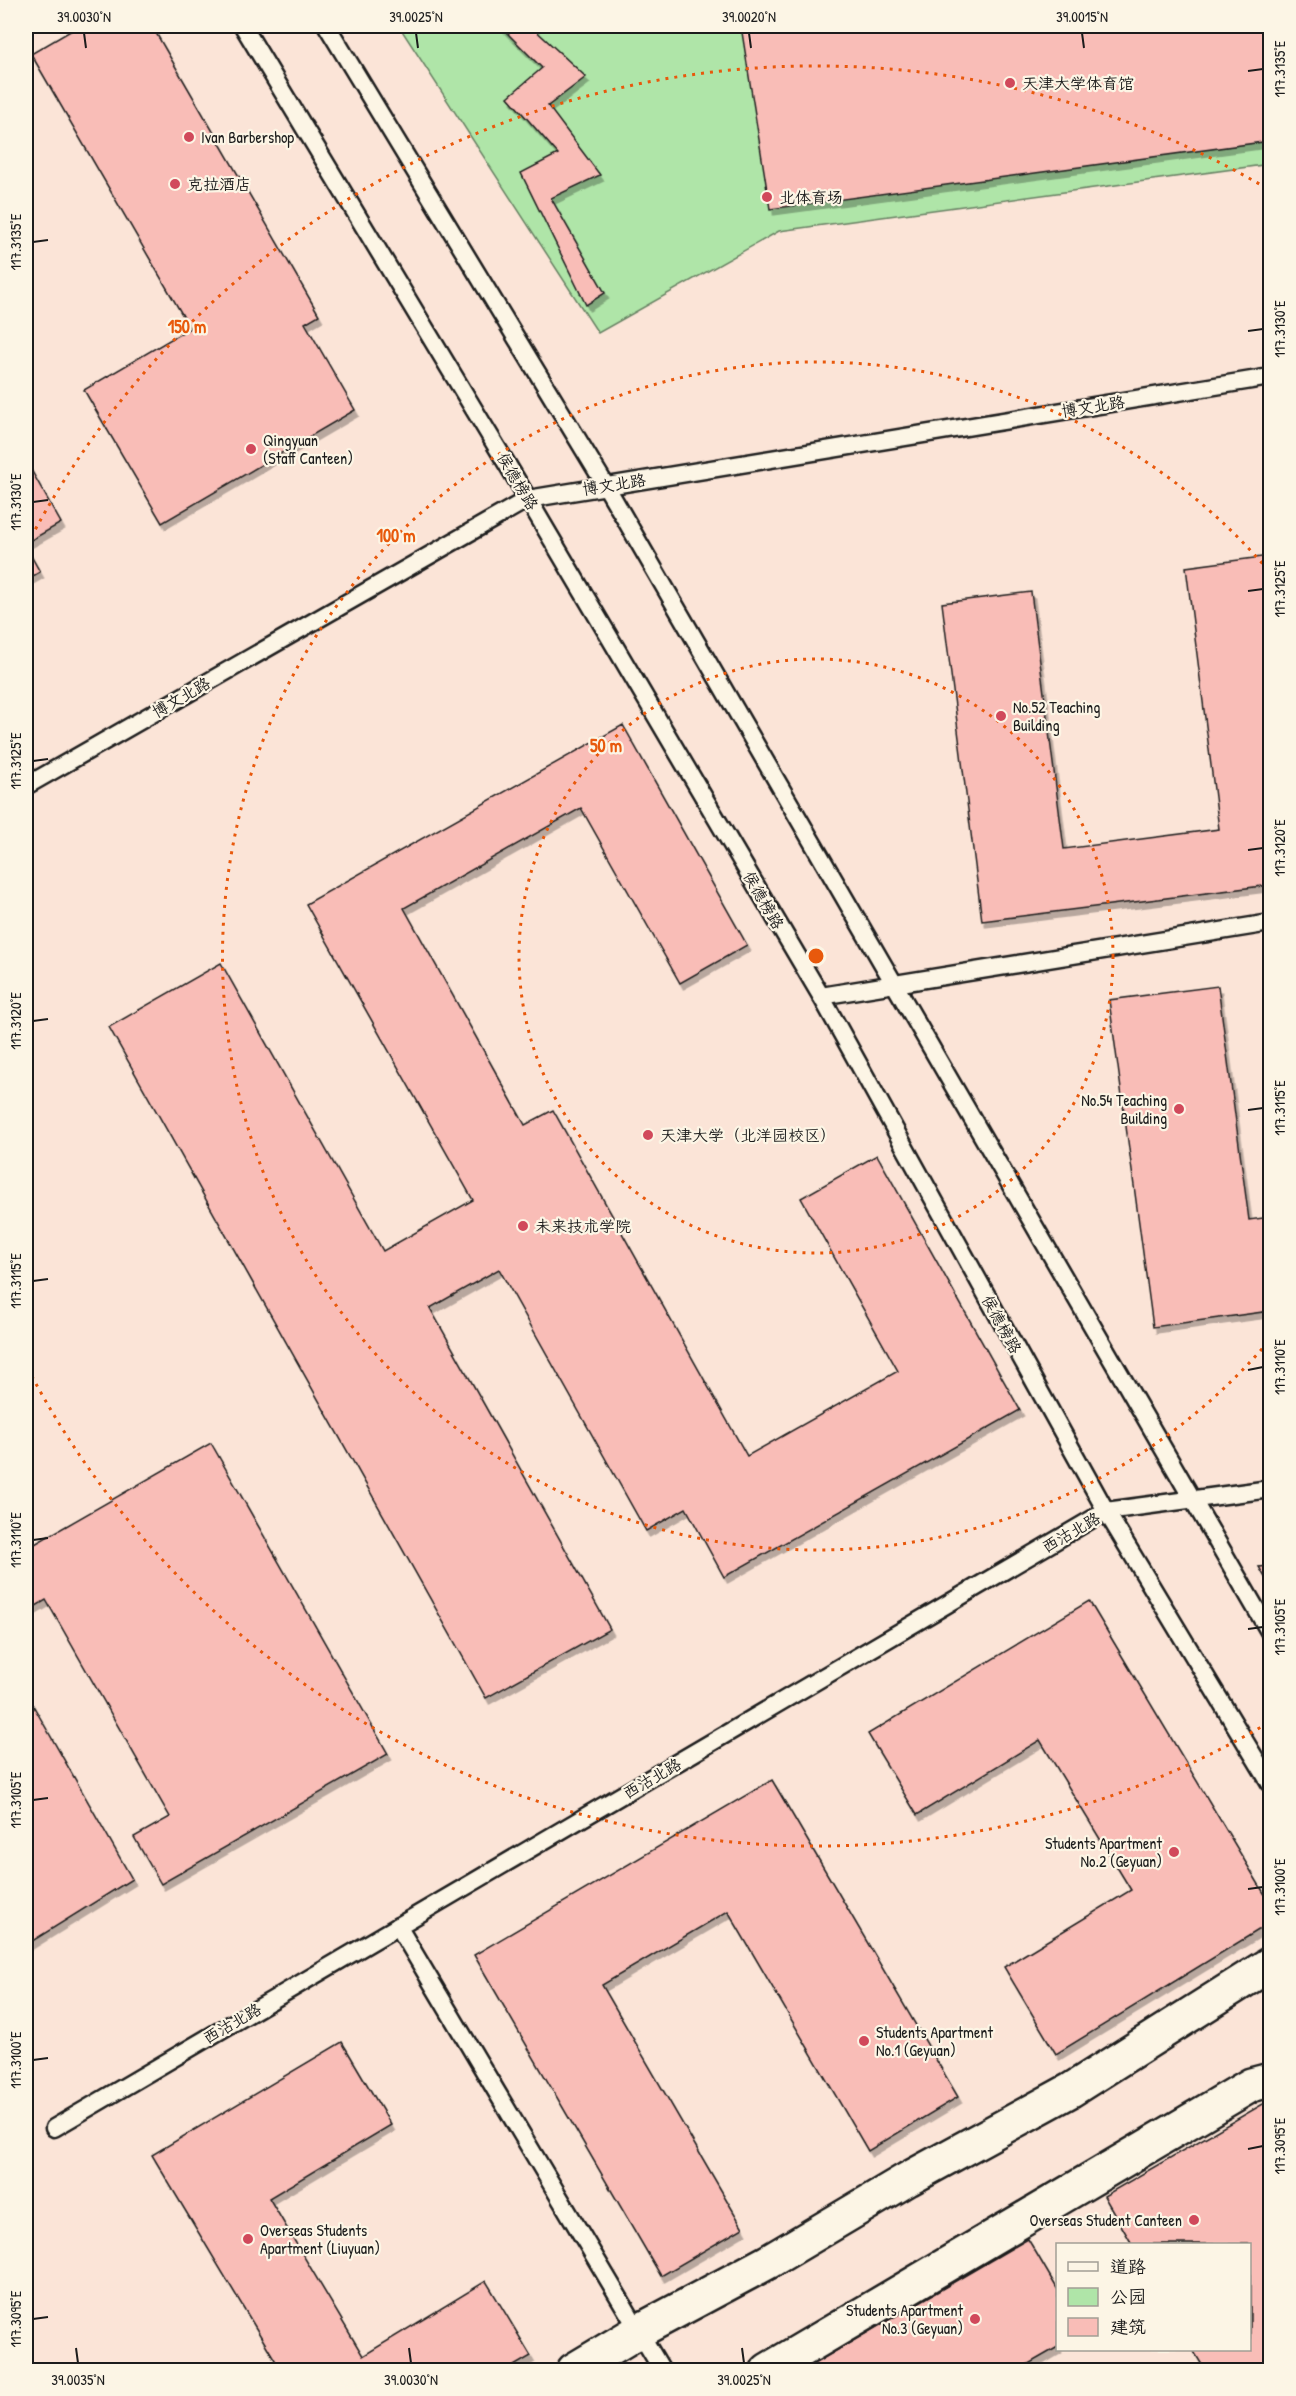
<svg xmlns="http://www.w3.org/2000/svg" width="1296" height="2396" viewBox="0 0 1296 2396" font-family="'Patrick Hand','LXGW WenKai TC',sans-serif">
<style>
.built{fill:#fbe4d7;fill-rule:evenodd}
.green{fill:#afe5a8;stroke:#668062;stroke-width:1.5}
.building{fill:#f9bdb7;stroke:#1c1c1c;stroke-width:1.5;filter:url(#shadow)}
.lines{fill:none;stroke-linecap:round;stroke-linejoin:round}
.lane-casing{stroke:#1c1c1c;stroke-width:21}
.street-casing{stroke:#1c1c1c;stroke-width:38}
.lane{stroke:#fcf5e5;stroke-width:16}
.street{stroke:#fcf5e5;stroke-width:33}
.ticks{fill:none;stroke:#1c1c1c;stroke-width:2}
.ring{fill:none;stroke:#e8590c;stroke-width:3;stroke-dasharray:3 6}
.poi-dot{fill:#d1495b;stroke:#fcf5e5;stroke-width:2}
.labels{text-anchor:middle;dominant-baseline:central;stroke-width:4.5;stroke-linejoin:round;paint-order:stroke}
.poi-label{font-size:16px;fill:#1c1c1c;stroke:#fcf5e5;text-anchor:start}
.street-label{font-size:16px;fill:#1c1c1c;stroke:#fcf5e5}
.centre{fill:#e8590c;stroke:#fcf5e5;stroke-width:3}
.ring-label{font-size:18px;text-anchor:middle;font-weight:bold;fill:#e8590c;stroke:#fcf5e5;stroke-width:4.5;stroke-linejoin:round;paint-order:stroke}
.neatline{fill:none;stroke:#1c1c1c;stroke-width:2}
.ticks-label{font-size:15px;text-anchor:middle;fill:#1c1c1c}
</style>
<defs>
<filter id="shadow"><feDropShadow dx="3.5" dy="6" stdDeviation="0" flood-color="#0004"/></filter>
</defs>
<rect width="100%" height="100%" fill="#fcf5e5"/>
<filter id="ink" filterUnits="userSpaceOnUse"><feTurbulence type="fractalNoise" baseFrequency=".0167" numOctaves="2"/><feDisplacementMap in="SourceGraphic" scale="12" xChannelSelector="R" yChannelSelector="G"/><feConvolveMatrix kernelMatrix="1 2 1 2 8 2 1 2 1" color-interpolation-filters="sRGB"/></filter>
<g filter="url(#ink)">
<path class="built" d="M26,26H1270V2370H26ZM1058,2244H1250V2350H1058Z"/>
<polygon class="green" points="399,26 1270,26 1270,164 779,231 598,333"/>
<g class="building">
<polygon points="79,26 152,26 319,315 305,323 355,410 162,523 84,390 190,328 31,54"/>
<polygon points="500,26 531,26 586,77 548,106 600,175 551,198 605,293 586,305 521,173 558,154 508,97 542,68"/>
<polygon points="741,26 1270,26 1270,141 770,209"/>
<polygon points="26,461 61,523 26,543"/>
<polygon points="26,547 40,572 26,580"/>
<polygon points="1269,556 1270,885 982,921 942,603 1031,592 1064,849 1219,829 1186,567"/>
<polygon points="623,725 747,945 680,983 581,808 404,908 525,1125 553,1110 747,1456 898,1371 801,1198 877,1155 1020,1410 724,1577 686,1508 646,1531 499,1269 430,1308 610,1629 486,1698 109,1027 221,963 383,1251 473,1200 306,904"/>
<polygon points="1218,986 1249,1220 1270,1217 1270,1311 1153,1327 1109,1000"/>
<polygon points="211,1443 388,1754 161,1884 134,1837 170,1817 46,1600 26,1612 26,1549"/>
<polygon points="1270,1566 1270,1586 1259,1567"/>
<polygon points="1089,1601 1270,1903 1270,1923 1056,2054 1004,1967 1131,1890 1040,1740 917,1815 868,1734"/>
<polygon points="26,1693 132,1879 26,1945"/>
<polygon points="772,1780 958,2097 868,2151 728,1911 602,1985 743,2228 661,2276 474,1955"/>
<polygon points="342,2042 391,2125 269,2198 363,2356 486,2281 531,2356 507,2370 281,2370 152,2155"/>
<polygon points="1263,2104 1270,2104 1270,2370 1205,2370 1193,2350 1250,2350 1250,2244 1132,2244 1104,2196"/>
<polygon points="1028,2239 1058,2290 1058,2347 1018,2370 803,2370"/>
</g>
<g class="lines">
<defs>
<g id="lane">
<polyline points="243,26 528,499 821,996 1106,1511 1270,1783"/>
<polyline points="327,26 606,486 1270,1633"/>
<polyline points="26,786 528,499 1270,377"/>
<polyline points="821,996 1270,923"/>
<polyline points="398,1926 662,2370"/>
<polyline points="54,2128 1106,1511 1270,1489"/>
</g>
<g id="street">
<polyline points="574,2370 639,2331 768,2262 908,2179 1071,2090 1270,1964"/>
<polyline points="768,2370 1251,2085 1270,2080"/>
</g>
</defs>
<use href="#lane" class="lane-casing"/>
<use href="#street" class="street-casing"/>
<use href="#lane" class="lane"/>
<use href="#street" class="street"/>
</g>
</g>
<path class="ticks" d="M84,33L86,48M416,33L418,48M749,33L751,48M1082,33L1084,48M1248,71L1263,69M33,242L48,240M1248,331L1263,329M33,502L48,500M1248,591L1263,589M33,761L48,759M1248,850L1263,848M33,1021L48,1019M1248,1110L1263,1108M33,1281L48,1279M1248,1370L1263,1367M33,1540L48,1538M1248,1629L1263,1627M33,1800L48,1798M1248,1889L1263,1887M33,2060L48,2058M1248,2149L1263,2146M33,2319L48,2317M76,2348L78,2363M409,2348L411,2363M742,2348L744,2363"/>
<g class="ring">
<circle cx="816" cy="956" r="297"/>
<path d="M1268 1342A594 594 0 1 1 1268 570"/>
<path d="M1268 1723A890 890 0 0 1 27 1367M27 545A890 890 0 0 1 1268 189"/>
</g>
<g class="poi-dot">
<circle cx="1010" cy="83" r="6"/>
<circle cx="189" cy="137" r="6"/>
<circle cx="175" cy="184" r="6"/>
<circle cx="767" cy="197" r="6"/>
<circle cx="251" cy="449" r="6"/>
<circle cx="1001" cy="716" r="6"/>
<circle cx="1179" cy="1109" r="6"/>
<circle cx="648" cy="1135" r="6"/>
<circle cx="523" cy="1226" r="6"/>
<circle cx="1174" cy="1852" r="6"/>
<circle cx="864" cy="2041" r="6"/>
<circle cx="1194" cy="2220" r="6"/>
<circle cx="248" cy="2239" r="6"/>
<circle cx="975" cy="2319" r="6"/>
</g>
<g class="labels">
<g class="poi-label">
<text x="1022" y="83">天津大学体育馆</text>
<text x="201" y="137">Ivan Barbershop</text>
<text x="187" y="184">克拉酒店</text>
<text x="779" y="197">北体育场</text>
<text x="263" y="440">Qingyuan<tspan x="263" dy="18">(Staff Canteen)</tspan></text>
<text x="1013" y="707">No.52 Teaching<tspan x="1013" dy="18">Building</tspan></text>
<text x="1167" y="1100" text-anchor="end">No.54 Teaching<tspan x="1167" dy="18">Building</tspan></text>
<text x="660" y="1135">天津大学（北洋园校区）</text>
<text x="535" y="1226">未来技术学院</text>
<text x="1162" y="1843" text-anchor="end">Students Apartment<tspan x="1162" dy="18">No.2 (Geyuan)</tspan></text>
<text x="876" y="2032">Students Apartment<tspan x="876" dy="18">No.1 (Geyuan)</tspan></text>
<text x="1182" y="2220" text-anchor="end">Overseas Student Canteen</text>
<text x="260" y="2230">Overseas Students<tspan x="260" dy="18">Apartment (Liuyuan)</tspan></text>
<text x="963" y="2310" text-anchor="end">Students Apartment<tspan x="963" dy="18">No.3 (Geyuan)</tspan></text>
</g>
<g class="street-label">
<text transform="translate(1093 406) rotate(-9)">博文北路</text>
<text transform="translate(518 481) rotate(59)">侯德榜路</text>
<text transform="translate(614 484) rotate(-9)">博文北路</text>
<text transform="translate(181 697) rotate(-30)">博文北路</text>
<text transform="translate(764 900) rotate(60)">侯德榜路</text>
<text transform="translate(1002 1324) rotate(61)">侯德榜路</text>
<text transform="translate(1071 1532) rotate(-30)">西沽北路</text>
<text transform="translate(652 1778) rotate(-30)">西沽北路</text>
<text transform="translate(232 2023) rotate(-30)">西沽北路</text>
</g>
</g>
<circle cx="816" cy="956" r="9" class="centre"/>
<g class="ring-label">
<text x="187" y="333">150 m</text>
<text x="396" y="542">100 m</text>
<text x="606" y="752">50 m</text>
</g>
<rect width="1296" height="2396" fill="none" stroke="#fcf5e5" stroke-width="66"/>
<rect x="1056" y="2243" width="195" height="108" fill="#fcf5e5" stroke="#a29e95" stroke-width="1.5"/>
<rect x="1068" y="2262" width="30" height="9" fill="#fcf5e5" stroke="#a29e95" stroke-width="1.5"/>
<text x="1110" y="2273" font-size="18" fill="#1c1c1c">道路</text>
<rect x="1068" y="2288" width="30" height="18" fill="#afe5a8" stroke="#a29e95" stroke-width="1.5"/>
<text x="1110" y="2303" font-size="18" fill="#1c1c1c">公园</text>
<rect x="1068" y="2318" width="30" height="18" fill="#f9bdb7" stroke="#a29e95" stroke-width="1.5"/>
<text x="1110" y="2333" font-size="18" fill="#1c1c1c">建筑</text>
<rect x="33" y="33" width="1230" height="2330" class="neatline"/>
<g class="ticks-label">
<text x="84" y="22">39.0030°N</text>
<text x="416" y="22">39.0025°N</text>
<text x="749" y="22">39.0020°N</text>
<text x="1082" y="22">39.0015°N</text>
<text transform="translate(1280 69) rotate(-90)" y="5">117.3135°E</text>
<text transform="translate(16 242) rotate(-90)" y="5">117.3135°E</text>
<text transform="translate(1280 329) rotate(-90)" y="5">117.3130°E</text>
<text transform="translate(16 502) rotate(-90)" y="5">117.3130°E</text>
<text transform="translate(1280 589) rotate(-90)" y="5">117.3125°E</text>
<text transform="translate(16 761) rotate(-90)" y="5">117.3125°E</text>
<text transform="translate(1280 848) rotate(-90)" y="5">117.3120°E</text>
<text transform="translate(16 1021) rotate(-90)" y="5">117.3120°E</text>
<text transform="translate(1280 1108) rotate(-90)" y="5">117.3115°E</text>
<text transform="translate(16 1281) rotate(-90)" y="5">117.3115°E</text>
<text transform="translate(1280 1367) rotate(-90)" y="5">117.3110°E</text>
<text transform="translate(16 1540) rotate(-90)" y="5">117.3110°E</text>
<text transform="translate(1280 1627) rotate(-90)" y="5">117.3105°E</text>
<text transform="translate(16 1800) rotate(-90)" y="5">117.3105°E</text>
<text transform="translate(1280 1887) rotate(-90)" y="5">117.3100°E</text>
<text transform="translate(16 2060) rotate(-90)" y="5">117.3100°E</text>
<text transform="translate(1280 2146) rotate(-90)" y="5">117.3095°E</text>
<text transform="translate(16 2319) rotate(-90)" y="5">117.3095°E</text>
<text x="78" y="2385">39.0035°N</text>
<text x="411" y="2385">39.0030°N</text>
<text x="744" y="2385">39.0025°N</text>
</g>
</svg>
